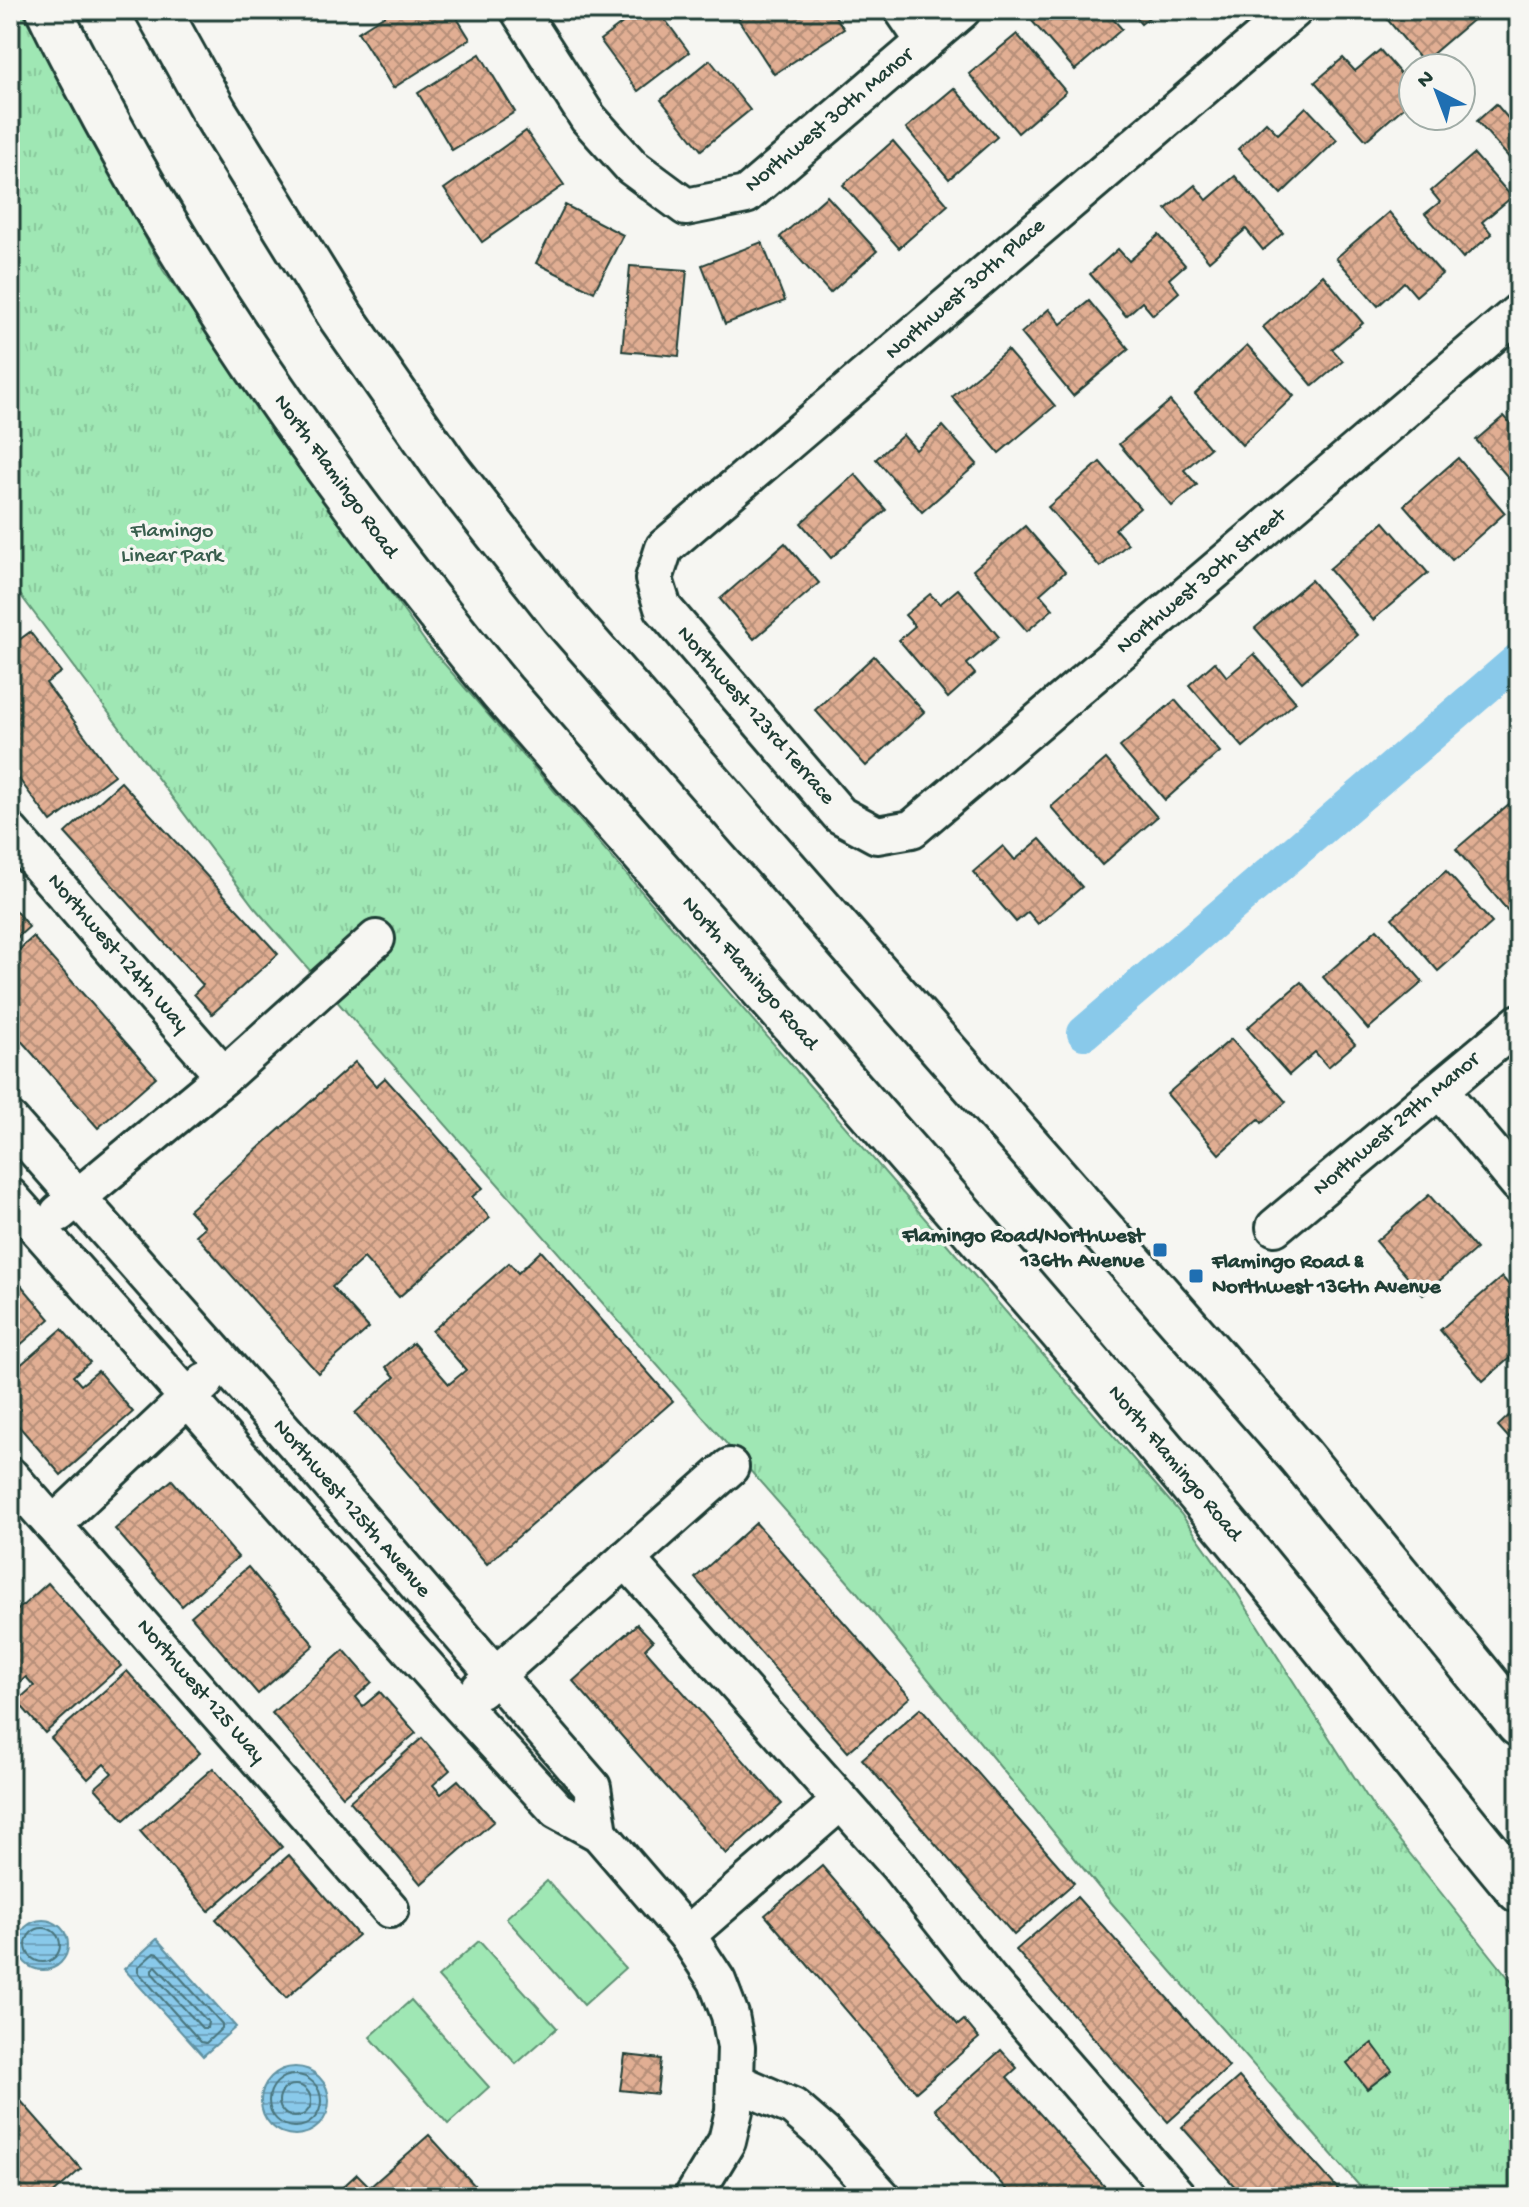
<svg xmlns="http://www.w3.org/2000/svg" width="1529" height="2207" viewBox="0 0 1529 2207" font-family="'Gochi Hand',sans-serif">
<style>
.grass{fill:url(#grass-tufts);stroke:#5f9274;stroke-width:2}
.pitch{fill:#9fe7b4;stroke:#5f9274;stroke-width:2}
.water{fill:url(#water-rules);stroke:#5f91a1;stroke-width:2}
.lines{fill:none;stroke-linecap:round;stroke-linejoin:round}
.shore{stroke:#49757d;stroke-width:2}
.canal{stroke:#89c9ea;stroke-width:34}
.building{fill:url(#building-cross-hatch);stroke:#1f3d34;stroke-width:2}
.minor-casing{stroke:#1f3d34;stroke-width:42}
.highway-casing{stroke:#1f3d34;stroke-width:50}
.minor{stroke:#f6f6f2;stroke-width:36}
.highway{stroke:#f6f6f2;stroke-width:44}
.poi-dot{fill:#1f6fb2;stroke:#f6f6f2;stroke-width:3}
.labels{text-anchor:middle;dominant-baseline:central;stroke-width:7;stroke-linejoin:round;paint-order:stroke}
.street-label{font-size:22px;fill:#1f3d34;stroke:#f6f6f2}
.park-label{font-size:22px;fill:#395f4e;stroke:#f6f6f2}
.poi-label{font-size:22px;font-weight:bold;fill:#1f3d34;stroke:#f6f6f2;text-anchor:end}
</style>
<defs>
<pattern id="grass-tufts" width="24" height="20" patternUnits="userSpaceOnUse" patternTransform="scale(2)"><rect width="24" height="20" fill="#9fe7b4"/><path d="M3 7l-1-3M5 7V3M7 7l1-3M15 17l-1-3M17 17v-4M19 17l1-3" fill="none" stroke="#88c79b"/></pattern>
<pattern id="water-rules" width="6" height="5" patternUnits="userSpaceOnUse" patternTransform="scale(2)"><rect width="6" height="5" fill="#89c9ea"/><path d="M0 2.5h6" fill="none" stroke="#6fa4be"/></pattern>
<pattern id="building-cross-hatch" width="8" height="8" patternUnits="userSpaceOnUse" patternTransform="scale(2)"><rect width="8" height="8" fill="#e1ae93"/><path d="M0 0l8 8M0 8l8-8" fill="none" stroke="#b68f79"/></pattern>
</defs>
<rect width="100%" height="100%" fill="#f6f6f2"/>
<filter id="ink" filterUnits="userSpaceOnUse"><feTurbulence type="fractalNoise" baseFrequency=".0125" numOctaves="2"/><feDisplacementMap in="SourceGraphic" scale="16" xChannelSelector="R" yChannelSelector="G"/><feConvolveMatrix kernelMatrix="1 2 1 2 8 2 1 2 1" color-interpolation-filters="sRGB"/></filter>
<g filter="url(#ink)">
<polygon class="grass" points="10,10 21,10 163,270 426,643 1181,1514 1237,1593 1376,1811 1519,1991 1519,2197 1369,2197 1109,1900 857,1592 254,907 10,581"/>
<g class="pitch">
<polygon points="547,1881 625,1968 584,2005 506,1918"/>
<polygon points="479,1941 557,2028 516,2064 438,1977"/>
<polygon points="411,2000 489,2087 448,2124 370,2037"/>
</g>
<g class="water">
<circle cx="43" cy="1945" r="25"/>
<polygon points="157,1939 236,2027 203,2056 124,1969"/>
<circle cx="295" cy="2101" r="34"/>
</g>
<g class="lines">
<g class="shore">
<circle cx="43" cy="1945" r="17"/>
<polygon points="154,1953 159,1954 222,2024 222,2028 206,2043 201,2042 138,1972 138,1967"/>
<polygon points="156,1966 208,2022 207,2028 202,2028 152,1973 152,1969"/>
<circle cx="295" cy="2101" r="26"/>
<circle cx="295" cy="2101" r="16"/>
</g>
<polyline class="canal" points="1084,1033 1519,659"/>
</g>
<g class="building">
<polygon points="393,10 452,10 470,39 393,88 358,32"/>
<polygon points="586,10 605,10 592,19"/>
<polygon points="640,10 658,10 689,52 638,91 600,40"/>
<polygon points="751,10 831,10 844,29 774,74 738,19"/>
<polygon points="1045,10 1105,10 1122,29 1075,70 1032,21"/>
<polygon points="1129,10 1158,10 1141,24"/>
<polygon points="1397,10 1480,10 1482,12 1423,62 1387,19"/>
<polygon points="1017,34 1066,92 1018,133 969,74"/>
<polygon points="1380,50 1413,88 1413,99 1366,140 1315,82 1343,58 1355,71"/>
<polygon points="480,54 515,112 452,150 418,93"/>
<polygon points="710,60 750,110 701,150 661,100"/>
<polygon points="954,88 997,137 949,179 906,128"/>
<polygon points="1496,104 1512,123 1519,117 1519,169 1477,121"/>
<polygon points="1306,107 1337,140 1281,194 1238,149 1266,122 1278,134"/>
<polygon points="526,131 564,185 482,242 444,189"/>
<polygon points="893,141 948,205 899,248 843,185"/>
<polygon points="1474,154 1512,197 1482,222 1492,234 1463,258 1425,214 1440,202 1431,191"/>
<polygon points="1235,176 1283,233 1263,250 1246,229 1209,261 1166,209 1195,185 1207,200"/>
<polygon points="827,196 877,251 830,293 780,237"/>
<polygon points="565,205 623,235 594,292 536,263"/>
<polygon points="1389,212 1442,274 1416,296 1404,282 1378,306 1336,258"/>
<polygon points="1159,235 1185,265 1169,279 1179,292 1153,315 1142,302 1126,316 1090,274 1118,249 1129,261"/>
<polygon points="762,242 785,301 725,324 702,265"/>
<polygon points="630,266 687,270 679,356 622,351"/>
<polygon points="1323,275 1363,323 1332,349 1343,361 1313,386 1263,327"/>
<polygon points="1089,301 1129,349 1073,396 1021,333 1049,309 1061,324"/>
<polygon points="1247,345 1294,396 1242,445 1195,394"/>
<polygon points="1007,350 1055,406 999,453 952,397"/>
<polygon points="1170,401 1210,448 1184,470 1197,485 1172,506 1119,444"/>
<polygon points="1504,416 1516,429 1519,427 1519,490 1476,440"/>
<polygon points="943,426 977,464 922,512 876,459 903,435 916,450"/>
<polygon points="1458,458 1505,513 1452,560 1404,505"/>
<polygon points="1100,462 1140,508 1115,529 1128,544 1100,567 1048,507"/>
<polygon points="855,474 886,510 831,558 801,523"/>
<polygon points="1384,522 1428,573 1373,620 1329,569"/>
<polygon points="1025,526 1065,572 1040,594 1053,609 1027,631 973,570"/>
<polygon points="785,543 819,583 754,639 720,599"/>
<polygon points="1311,580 1357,635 1302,682 1255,628"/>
<polygon points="958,589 999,637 967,664 975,674 948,698 899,640 915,626 905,615 930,594 940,604"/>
<polygon points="30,632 61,672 46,683 114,775 51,822 10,767 10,642 12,645"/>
<polygon points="1254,654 1296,702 1243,747 1189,685 1215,662 1227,677"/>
<polygon points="874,656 924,712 866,766 815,710"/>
<polygon points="1175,700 1220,752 1165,800 1120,747"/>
<polygon points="1106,759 1157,817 1102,865 1051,807"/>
<polygon points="121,782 278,954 212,1014 194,994 203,985 65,833"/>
<polygon points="1509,804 1519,816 1519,902 1508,911 1456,849"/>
<polygon points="1040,839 1082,887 1038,924 1028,912 1016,922 973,872 1003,846 1015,860"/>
<polygon points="1446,871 1492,923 1438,971 1392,918"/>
<polygon points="14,909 29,927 10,944 10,912"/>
<polygon points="1377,929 1423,982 1368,1029 1323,977"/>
<polygon points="33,937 156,1077 98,1128 10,1028 10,958"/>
<polygon points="1301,982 1355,1044 1328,1067 1315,1052 1289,1075 1247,1028"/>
<polygon points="1231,1039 1286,1102 1262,1123 1259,1119 1219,1154 1167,1094"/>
<polygon points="355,1062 376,1086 385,1078 483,1188 472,1197 490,1218 399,1297 364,1258 332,1287 369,1328 318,1373 196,1235 205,1227 189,1210"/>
<polygon points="1429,1195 1476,1249 1423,1295 1376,1241"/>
<polygon points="541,1251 673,1401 487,1564 355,1413 395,1377 386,1367 413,1343 449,1384 466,1370 432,1331 509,1263 518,1273"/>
<polygon points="1502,1277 1519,1296 1519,1308 1508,1318 1519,1331 1519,1350 1483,1381 1440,1330"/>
<polygon points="15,1278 50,1319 10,1354 10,1282"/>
<polygon points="62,1329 90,1362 73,1376 81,1385 98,1371 133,1412 61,1475 10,1416 10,1374"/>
<polygon points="1519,1406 1519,1445 1517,1447 1498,1426"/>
<polygon points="172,1480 238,1557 182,1606 115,1529"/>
<polygon points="756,1523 910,1697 848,1752 695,1578"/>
<polygon points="248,1567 314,1645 258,1694 191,1616"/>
<polygon points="48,1583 121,1666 45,1733 17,1701 34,1686 26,1677 10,1691 10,1617"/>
<polygon points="637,1624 653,1641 645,1649 782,1804 726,1854 573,1681"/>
<polygon points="344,1650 372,1682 356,1697 363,1706 380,1692 416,1733 343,1796 272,1713"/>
<polygon points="127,1671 200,1753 124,1820 95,1788 112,1773 104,1764 88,1779 51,1738"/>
<polygon points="921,1708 1074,1883 1014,1935 862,1759"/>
<polygon points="422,1738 450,1770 433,1785 441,1794 458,1780 494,1821 421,1884 350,1801"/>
<polygon points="213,1768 282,1847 209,1911 140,1831"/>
<polygon points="289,1855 358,1935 286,1998 216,1919"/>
<polygon points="822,1866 958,2025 964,2020 979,2038 916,2092 765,1915"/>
<polygon points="1077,1897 1229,2067 1168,2122 1016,1950"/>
<polygon points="1372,2043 1392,2070 1367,2089 1347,2063"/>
<polygon points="1001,2050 1017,2068 1007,2077 1114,2197 1013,2197 935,2109"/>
<polygon points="625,2055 661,2059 657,2094 620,2090"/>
<polygon points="1239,2077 1345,2197 1244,2197 1182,2127"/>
<polygon points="13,2092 81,2169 49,2197 10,2197 10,2094"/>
<polygon points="429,2135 485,2197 332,2197 357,2174 370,2187"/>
</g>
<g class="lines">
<defs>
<g id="minor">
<polyline points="519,10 588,118 632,167 686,207 746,195 962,10"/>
<polyline points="903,10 925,42"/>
<polyline points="1294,10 664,548 654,579 663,608 840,815 877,835 912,829 1519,312"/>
<polyline points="10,832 224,1076"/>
<polyline points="1440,1090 1519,1184"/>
<polyline points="10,1121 301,1450 592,1787 599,1833"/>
<polyline points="10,1197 461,1706 557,1810 599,1833 687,1935 717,1981 730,2015 736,2047 734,2111 727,2141 693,2197"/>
<polyline points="59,1213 224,1076 376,939"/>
<polyline points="1275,1227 1519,1023"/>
<polyline points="10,1476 390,1909"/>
<polyline points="53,1525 205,1382"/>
<polyline points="626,1559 898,1865 988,1979 1178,2197"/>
<polyline points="480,1689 730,1467"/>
<polyline points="687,1935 840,1802"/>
<polyline points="736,2082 793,2107 824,2134 882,2197"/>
</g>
<g id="highway">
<path d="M49,10C66,47 86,82 105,118C216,323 354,512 502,692C743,968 988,1240 1222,1521C1324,1642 1418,1769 1519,1890"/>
<polyline points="158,10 215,113 341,317 447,469 563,616 1300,1456 1519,1724"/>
</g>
</defs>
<use href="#minor" class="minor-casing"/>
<use href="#highway" class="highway-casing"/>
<use href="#minor" class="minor"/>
<use href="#highway" class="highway"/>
</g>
</g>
<g class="poi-dot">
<rect x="1152" y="1242" width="16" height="16" rx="4"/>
<rect x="1188" y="1268" width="16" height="16" rx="4"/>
</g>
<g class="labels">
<g class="street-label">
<text transform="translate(830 121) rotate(-40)">Northwest 30th Manor</text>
<text transform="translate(966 290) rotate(-41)">Northwest 30th Place</text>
<text transform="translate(335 477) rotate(54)">North Flamingo Road</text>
<text transform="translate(1202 582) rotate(-40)">Northwest 30th Street</text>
<text transform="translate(755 716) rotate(49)">Northwest 123rd Terrace</text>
<text transform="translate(117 954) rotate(49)">Northwest 124th Way</text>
<text transform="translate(749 974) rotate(49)">North Flamingo Road</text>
<text transform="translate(1397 1125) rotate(-40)">Northwest 29th Manor</text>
<text transform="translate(1174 1464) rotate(50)">North Flamingo Road</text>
<text transform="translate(351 1509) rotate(49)">Northwest 125th Avenue</text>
<text transform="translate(200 1692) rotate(49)">Northwest 125 Way</text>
</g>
<g class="park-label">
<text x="172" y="532">Flamingo<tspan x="172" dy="25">Linear Park</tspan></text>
</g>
<g class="poi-label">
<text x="1144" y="1237">Flamingo Road/Northwest<tspan x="1144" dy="25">136th Avenue</tspan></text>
<text x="1212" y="1263" text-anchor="start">Flamingo Road &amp;<tspan x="1212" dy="25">Northwest 136th Avenue</tspan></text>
</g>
</g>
<rect width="1529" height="2207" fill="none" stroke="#f6f6f2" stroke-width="40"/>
<rect x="20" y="20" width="1489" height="2167" fill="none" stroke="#1f3d34" stroke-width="3" filter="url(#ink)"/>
<g transform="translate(1437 92) rotate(318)"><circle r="38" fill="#f6f6f2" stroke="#a0aca6" stroke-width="2"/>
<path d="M0-6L14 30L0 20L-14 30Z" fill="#1f6fb2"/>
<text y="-12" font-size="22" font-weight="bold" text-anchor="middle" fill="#1f3d34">N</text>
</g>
</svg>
